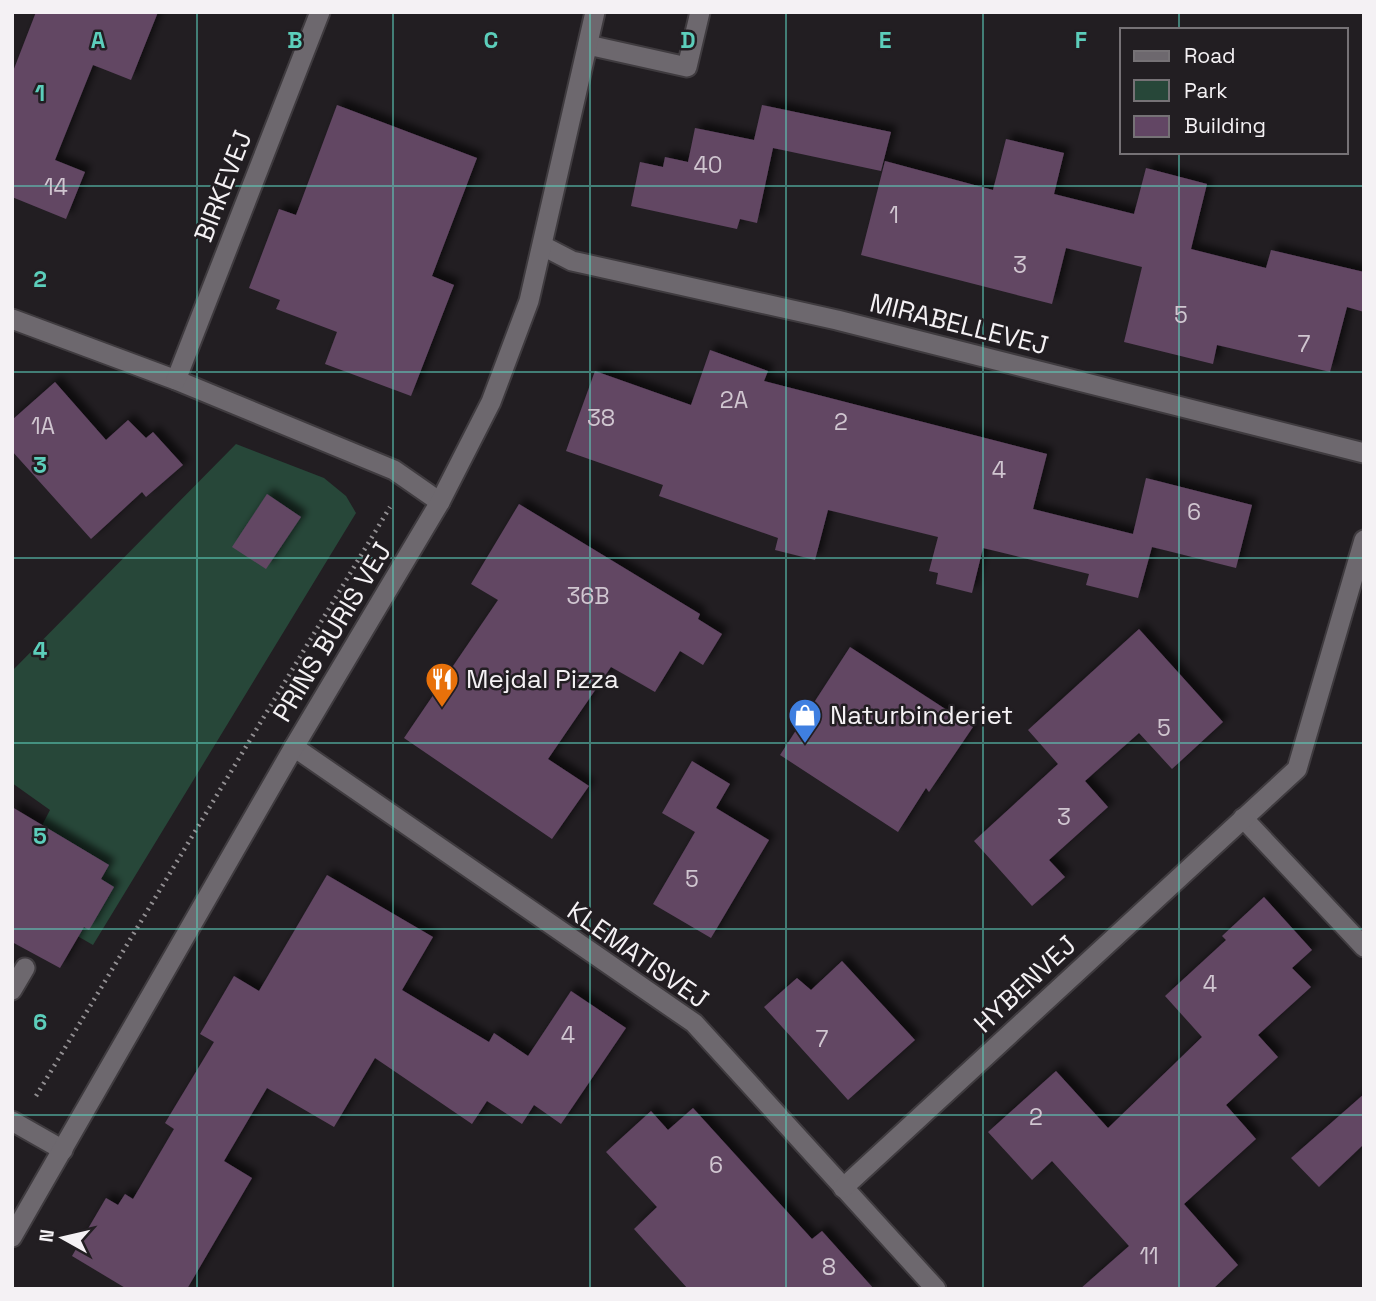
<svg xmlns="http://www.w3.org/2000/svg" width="1376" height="1301" viewBox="0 0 1376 1301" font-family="'Space Grotesk',sans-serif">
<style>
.green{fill:#274739}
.building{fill:#624664;filter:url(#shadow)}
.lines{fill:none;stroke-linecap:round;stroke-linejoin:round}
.service-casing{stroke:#3f3b3f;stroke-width:23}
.minor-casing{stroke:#3f3b3f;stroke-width:23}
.tertiary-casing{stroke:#3f3b3f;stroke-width:23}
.path{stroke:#928f92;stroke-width:4.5;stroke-dasharray:2 5;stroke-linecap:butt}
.service{stroke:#6d686e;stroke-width:19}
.minor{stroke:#6d686e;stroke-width:19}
.tertiary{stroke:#6d686e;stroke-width:19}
.grid{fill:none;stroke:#5ccebb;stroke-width:2;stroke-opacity:0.55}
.labels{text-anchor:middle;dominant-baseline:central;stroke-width:5;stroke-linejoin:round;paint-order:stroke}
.number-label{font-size:23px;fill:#d0c6d0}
.street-label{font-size:26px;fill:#f4f1f4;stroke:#221e22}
.poi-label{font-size:26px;fill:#f4f1f4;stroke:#221e22;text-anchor:start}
.grid-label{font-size:23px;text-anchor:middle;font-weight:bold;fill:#5ccebb;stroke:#221e22;stroke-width:5;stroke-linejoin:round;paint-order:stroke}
</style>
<defs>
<filter id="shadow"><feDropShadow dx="6" dy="-6" stdDeviation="3.5" flood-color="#0009"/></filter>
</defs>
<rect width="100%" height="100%" fill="#221e22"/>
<polygon class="green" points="236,444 324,478 346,496 356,513 93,945 46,918 12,883 50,810 12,783 12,671"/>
<g class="building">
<polygon points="36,12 158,12 131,80 93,65 55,160 85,172 66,219 12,197 12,74"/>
<polygon points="337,105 477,158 432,276 454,285 411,396 325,364 337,332 276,309 280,300 249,288 279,209 296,215"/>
<polygon points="762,105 891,132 881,171 773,148 757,223 740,219 737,229 631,206 640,162 663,167 665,157 688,162 695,128 754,140"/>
<polygon points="1006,139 1064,153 1054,194 1134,214 1146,168 1207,184 1191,249 1266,268 1271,250 1364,272 1364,312 1347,307 1330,372 1217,345 1213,364 1124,342 1142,267 1066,248 1052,304 861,255 885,161 993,190"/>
<polygon points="710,350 768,371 764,381 1047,454 1033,509 1133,534 1146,478 1252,505 1236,568 1152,547 1138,598 1086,585 1089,574 983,548 972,593 936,584 938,573 929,571 938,537 828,510 815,560 775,550 778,538 659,496 663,485 566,451 595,371 691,405"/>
<polygon points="55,382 106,440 128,420 146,438 153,432 183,465 146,497 142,492 91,539 12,451 12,420"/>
<polygon points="267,494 301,517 266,569 232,547"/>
<polygon points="519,504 700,614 698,619 722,634 703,665 680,651 655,692 611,667 548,759 589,786 552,839 404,738 498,600 471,584"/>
<polygon points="1139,629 1223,722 1172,769 1139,733 1085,781 1108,807 1049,860 1065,877 1032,906 974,841 1058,764 1028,730"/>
<polygon points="850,647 973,727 929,792 926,788 898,832 780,755"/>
<polygon points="692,761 730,784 716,808 769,840 711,938 653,904 695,832 662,813"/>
<polygon points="12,807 109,865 101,879 114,887 89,930 84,927 60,968 12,942"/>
<polygon points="327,875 433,937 402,990 489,1042 494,1033 528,1056 571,991 626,1028 561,1124 534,1105 522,1124 487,1101 472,1124 375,1058 334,1127 267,1088 224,1161 252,1178 187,1289 127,1289 72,1256 106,1198 118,1205 125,1194 133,1199 174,1129 165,1123 214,1042 200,1034 234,976 259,991"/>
<polygon points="1264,897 1312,950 1292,968 1311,987 1258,1035 1278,1057 1226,1105 1256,1139 1184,1204 1238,1265 1213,1289 1080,1289 1129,1246 1052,1161 1032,1180 988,1132 1056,1071 1108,1128 1202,1037 1165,996 1226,940 1222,936"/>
<polygon points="842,961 915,1040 848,1100 764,1007 797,978 811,990"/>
<polygon points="1364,1094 1364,1144 1319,1187 1291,1158"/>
<polygon points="693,1108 812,1239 822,1231 874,1289 688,1289 634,1229 657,1207 606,1152 651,1111 668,1130"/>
</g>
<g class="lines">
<defs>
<g id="service">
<polyline points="588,45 687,67 700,12"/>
<polyline points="12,990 25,968"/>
<polyline points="12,1121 63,1150"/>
</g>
<g id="minor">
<polyline points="543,246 572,261 837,320 1364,453"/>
<polyline points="12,319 176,380 394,470 440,502"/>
<polyline points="176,380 320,12"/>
<polyline points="294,747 694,1023 936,1289"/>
<polyline points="1243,818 1364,947"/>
<polyline points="843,1188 1297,769 1364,540"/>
</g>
<polyline id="tertiary" points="12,1237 294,747 440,502 491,402 529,301 595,12"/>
</defs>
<use href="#service" class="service-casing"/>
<use href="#minor" class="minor-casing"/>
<use href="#tertiary" class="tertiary-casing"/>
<polyline class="path" points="36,1096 390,507"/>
<use href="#service" class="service"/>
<use href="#minor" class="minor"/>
<use href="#tertiary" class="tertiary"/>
</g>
<path class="grid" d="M197,12V1289M393,12V1289M590,12V1289M786,12V1289M983,12V1289M1179,12V30M1179,152V1289M12,186H1364M12,372H1364M12,558H1364M12,743H1364M12,929H1364M12,1115H1364"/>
<defs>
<symbol id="restaurant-pin" viewBox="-11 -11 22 30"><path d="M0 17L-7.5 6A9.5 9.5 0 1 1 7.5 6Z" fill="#e8710a" stroke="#221e22"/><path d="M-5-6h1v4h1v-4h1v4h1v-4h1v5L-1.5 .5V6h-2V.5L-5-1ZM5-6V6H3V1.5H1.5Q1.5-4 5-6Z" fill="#fff"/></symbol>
<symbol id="shop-pin" viewBox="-11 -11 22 30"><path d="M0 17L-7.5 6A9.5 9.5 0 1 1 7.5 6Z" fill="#3f7fe0" stroke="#221e22"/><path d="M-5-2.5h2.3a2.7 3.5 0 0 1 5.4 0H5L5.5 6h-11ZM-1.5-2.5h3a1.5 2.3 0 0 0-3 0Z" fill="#fff"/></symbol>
</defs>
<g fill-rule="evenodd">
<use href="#restaurant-pin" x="423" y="660" width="38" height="52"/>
<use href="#shop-pin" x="786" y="696" width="38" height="52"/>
</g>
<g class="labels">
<g class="number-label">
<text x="708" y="165">40</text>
<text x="56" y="187">14</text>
<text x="894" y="215">1</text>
<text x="1020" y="265">3</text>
<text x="1181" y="315">5</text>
<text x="1304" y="344">7</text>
<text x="734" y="400">2A</text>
<text x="601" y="418">38</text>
<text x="841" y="422">2</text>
<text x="43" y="426">1A</text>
<text x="999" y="470">4</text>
<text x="1194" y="512">6</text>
<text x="588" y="596">36B</text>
<text x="1164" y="728">5</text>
<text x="1064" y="817">3</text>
<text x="692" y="879">5</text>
<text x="1210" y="984">4</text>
<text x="568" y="1035">4</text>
<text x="822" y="1039">7</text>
<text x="1036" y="1117">2</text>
<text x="716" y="1165">6</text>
<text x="1149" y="1256">11</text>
<text x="829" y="1267">8</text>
</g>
<g class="street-label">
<text transform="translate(223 186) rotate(-69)">BIRKEVEJ</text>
<text transform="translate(959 324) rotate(14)">MIRABELLEVEJ</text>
<text transform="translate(332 632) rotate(-59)">PRINS BURIS VEJ</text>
<text transform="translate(638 955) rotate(35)">KLEMATISVEJ</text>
<text transform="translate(1025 984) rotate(-43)">HYBENVEJ</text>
</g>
<g class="poi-label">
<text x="466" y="679">Mejdal Pizza</text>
<text x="830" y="715">Naturbinderiet</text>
</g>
</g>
<g class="grid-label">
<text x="98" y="48">A</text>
<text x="295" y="48">B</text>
<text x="491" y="48">C</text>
<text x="688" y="48">D</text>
<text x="885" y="48">E</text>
<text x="1081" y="48">F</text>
<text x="40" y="101">1</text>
<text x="40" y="287">2</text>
<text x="40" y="473">3</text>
<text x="40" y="658">4</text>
<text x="40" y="844">5</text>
<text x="40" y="1030">6</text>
</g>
<rect width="1376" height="1301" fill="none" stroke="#f4f1f4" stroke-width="28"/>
<rect x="1120" y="28" width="228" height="126" fill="#221e22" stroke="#767276" stroke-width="2"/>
<rect x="1134" y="51" width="35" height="10" fill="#6d686e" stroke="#767276" stroke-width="2"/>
<text x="1184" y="63" font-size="21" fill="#f4f1f4">Road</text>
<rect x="1134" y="80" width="35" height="21" fill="#274739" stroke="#767276" stroke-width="2"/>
<text x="1184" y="98" font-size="21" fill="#f4f1f4">Park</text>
<rect x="1134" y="116" width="35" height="21" fill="#624664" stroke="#767276" stroke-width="2"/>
<text x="1184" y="133" font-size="21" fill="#f4f1f4">Building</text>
<g transform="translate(63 1238) rotate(278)" stroke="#221e22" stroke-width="5" paint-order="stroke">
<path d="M0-5L12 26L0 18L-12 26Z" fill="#f4f1f4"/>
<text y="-10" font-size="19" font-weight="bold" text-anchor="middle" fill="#f4f1f4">N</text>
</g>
</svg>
